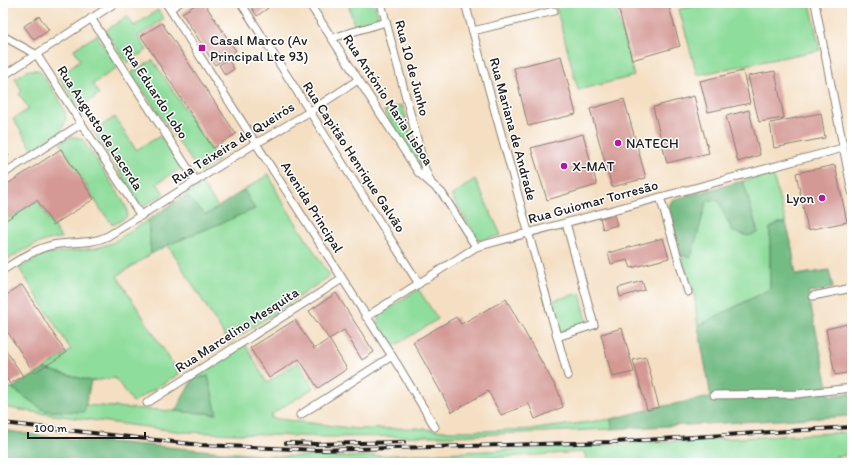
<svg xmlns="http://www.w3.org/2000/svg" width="855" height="466" viewBox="0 0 855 466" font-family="Itim,sans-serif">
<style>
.green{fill:#8fdd9c;stroke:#567c5c}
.forest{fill:#73bc84;stroke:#486c50}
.building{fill:#d49994}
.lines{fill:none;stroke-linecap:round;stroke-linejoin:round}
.street-casing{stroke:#887e70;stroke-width:9}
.street{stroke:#fff;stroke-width:7}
.rail-casing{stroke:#1c1c1c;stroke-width:4}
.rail{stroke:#fff;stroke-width:2.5;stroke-dasharray:8;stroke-linecap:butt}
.poi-dot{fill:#b5179e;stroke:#fff;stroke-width:1.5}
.labels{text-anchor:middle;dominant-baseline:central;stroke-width:3;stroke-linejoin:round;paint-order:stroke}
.poi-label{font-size:14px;fill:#1c1c1c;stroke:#fff;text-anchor:start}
.street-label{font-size:14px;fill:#1c1c1c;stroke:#fff}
</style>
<rect width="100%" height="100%" fill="#fff"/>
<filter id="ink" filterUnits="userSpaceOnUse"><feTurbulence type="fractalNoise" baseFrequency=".025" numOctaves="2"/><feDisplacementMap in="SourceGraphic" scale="8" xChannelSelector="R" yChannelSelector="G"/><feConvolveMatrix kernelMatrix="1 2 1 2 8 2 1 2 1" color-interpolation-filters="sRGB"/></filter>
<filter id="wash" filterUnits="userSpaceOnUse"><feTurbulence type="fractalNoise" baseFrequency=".012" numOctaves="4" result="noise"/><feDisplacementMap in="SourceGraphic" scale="16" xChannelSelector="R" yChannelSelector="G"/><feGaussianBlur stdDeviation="0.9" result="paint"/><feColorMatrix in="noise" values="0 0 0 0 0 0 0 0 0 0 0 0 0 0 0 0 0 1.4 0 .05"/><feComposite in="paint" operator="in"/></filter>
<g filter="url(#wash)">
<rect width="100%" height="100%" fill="#f4dfc3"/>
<g class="green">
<polygon points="348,3 374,3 378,15 376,19 354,25"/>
<polygon points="555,3 614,3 634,76 578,90"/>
<polygon points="715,3 810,3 820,50 697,75 679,9"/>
<polygon points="158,10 164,19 138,36 147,50 127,63 105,31 127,16 134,26"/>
<polygon points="97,35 118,67 93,84 99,95 78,108 59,76 80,60 74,49"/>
<polygon points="153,60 218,160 200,173 131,73"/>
<polygon points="29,70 39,70 59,99 65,112 66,119 61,132 33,150 13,119 29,109 19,94 22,91 15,78"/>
<polygon points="402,105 421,165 419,167 384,111"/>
<polygon points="115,117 136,150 160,136 182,168 157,183 164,194 142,207 93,131"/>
<polygon points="70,137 77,137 83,140 122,199 127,209 127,217 113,225 101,210 60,143"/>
<polygon points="772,172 786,223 779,223 770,228 770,289 698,326 694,293 681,255 691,256 707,201 718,200 758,233 743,181"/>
<polygon points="269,174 280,198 330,276 229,343 168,245 254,209 244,190"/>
<polygon points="475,179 501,235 479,241 451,196"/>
<polygon points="202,184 218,207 206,215 186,195"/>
<path d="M37,200L61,238C39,240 21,251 3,263V222Z"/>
<polygon points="148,220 151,254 117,276 179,374 133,402 115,378 91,381 44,369 71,350 19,268 45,254 96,248 112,243"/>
<polygon points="418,289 438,319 394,346 378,325 378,316"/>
<polygon points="580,293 588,324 559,332 551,301"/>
<polygon points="245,344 267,383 298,362 313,388 272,414 271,418 358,429 416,428 444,431 482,431 536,429 611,419 612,429 450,436 324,437 184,432 45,414 3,407 3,386 12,388 45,411 85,405 216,414 208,376 193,379"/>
<polygon points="852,432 852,455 836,456 839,463 587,463 584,452 403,463 261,463 270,456 343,457 467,452"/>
</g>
<g class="forest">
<polygon points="743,181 758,233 748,236 732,231 718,200 707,201 691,257 681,255 669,206 672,200"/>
<polygon points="244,190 255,209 168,245 151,254 148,220 186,195 206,215"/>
<polygon points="779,223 786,223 791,242 796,275 829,270 833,288 808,293 830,396 852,393 852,416 612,429 611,419 659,407 711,397 698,326 770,289 770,228"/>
<polygon points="44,369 91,381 84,412 45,411 12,388"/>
<polygon points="208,376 217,414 175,411 193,379"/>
<polygon points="3,430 41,436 270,456 261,463 90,463 67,458 59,459 45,463 3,463"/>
</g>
<g id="blocks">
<g class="building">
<polygon points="198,3 204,3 236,51 215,65 182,13"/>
<polygon points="257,3 265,3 268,8 257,16 251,7"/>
<polygon points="617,3 668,3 680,46 632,60"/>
<polygon points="39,16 49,30 34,40 24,26"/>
<polygon points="162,23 236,134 213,148 141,36"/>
<polygon points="561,56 576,114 528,126 514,68"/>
<polygon points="228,59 234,69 225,75 219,65"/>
<polygon points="743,71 750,103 708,112 700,81"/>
<polygon points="775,71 784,118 759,122 748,76"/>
<polygon points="694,96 709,153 667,163 653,107"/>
<polygon points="624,99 646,178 612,187 590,109"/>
<polygon points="749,110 760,155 738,162 726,116"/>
<polygon points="821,113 825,138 774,148 770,123"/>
<polygon points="583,134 597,185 547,200 531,148"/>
<polygon points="3,146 9,156 3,160"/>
<polygon points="61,149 94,199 53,225 37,200 3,222 3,187"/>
<polygon points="835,165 847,222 808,230 796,173"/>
<polygon points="614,214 617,225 603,229 600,218"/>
<polygon points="663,238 669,258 631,268 628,260 611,264 608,253"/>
<polygon points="642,281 645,290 620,297 618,288"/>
<polygon points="22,285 66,353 34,373 3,325 3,297"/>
<polygon points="336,293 374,352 362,360 344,330 329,339 309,311"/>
<polygon points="506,299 558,391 563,407 535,419 529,404 501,415 488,391 452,412 413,342 456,317 461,324"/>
<polygon points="295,320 314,349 329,339 347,369 318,388 299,359 269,378 250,348"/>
<polygon points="852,323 852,372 835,375 826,329"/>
<polygon points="622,328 634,372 612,377 601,334"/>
<polygon points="3,346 23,376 10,384 3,373"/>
<polygon points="646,357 659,407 647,410 633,360"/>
</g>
</g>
</g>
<g filter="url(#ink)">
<use href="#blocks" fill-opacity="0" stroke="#887e70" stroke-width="1"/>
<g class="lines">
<defs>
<g id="street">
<polyline points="166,3 399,367 435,427"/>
<polyline points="241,3 419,284"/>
<polyline points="309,3 418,172 442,193 476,247"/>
<polyline points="381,3 425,169 431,183"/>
<polyline points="465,3 568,376"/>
<polyline points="815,3 852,192"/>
<polyline points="170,9 179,3"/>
<polyline points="91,18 196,181"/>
<polyline points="473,31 554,11"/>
<polyline points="3,36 37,55 141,216"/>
<polyline points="332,38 386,22"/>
<polyline points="3,76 115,3"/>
<polyline points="3,174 81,124"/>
<polyline points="660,197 688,292"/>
<path d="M3,270C19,260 34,249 53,245C72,241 90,245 108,236L256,143L264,139L309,112L358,80"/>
<polyline points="813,296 852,288"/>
<polyline points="366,317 476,247 843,148"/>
<polyline points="557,337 594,325 566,223"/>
<polyline points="714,395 797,394 852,388"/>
<polyline points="147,403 342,279"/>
<polyline points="300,415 392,356"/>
<polyline points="55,463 62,463"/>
</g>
</defs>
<use href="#street" class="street-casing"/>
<use href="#street" class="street"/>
<defs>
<g id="rail">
<polyline points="3,423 201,445 317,450 614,442 852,427"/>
<polyline points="286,443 317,444 404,442"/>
</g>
</defs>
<use href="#rail" class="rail-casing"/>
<use href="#rail" class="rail"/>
</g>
</g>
<g class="poi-dot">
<rect x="198" y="44" width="8" height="8" rx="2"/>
<circle cx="618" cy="143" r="4"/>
<circle cx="564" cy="166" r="4"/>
<circle cx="822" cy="198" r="4"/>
</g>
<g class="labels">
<g class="poi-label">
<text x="210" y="40">Casal Marco (Av<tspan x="210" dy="16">Principal Lte 93)</tspan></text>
<text x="626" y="143">NATECH</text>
<text x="572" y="166">X-MAT</text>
<text x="814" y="198" text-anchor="end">Lyon</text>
</g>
<g class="street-label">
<text transform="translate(412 68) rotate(75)">Rua 10 de Junho</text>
<text transform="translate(155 92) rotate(57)">Rua Eduardo Lobo</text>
<text transform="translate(388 100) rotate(57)">Rua António Maria Lisboa</text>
<text transform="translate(100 128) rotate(57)">Rua Augusto de Lacerda</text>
<text transform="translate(513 129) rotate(75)">Rua Mariana de Andrade</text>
<text transform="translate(233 143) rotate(-32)">Rua Teixeira de Queirós</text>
<text transform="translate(354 157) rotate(57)">Rua Capitão Henrique Galvão</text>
<text transform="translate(593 202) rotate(-15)">Rua Guiomar Torresão</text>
<text transform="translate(312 207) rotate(58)">Avenida Principal</text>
<text transform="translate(237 330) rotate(-33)">Rua Marcelino Mesquita</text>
</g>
</g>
<rect width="855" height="466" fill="none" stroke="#fff" stroke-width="16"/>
<path d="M28 432v6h117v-6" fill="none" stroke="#1c1c1c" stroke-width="2"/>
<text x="34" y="432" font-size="12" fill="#1c1c1c" stroke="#ffffff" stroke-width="3" paint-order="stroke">100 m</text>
</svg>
